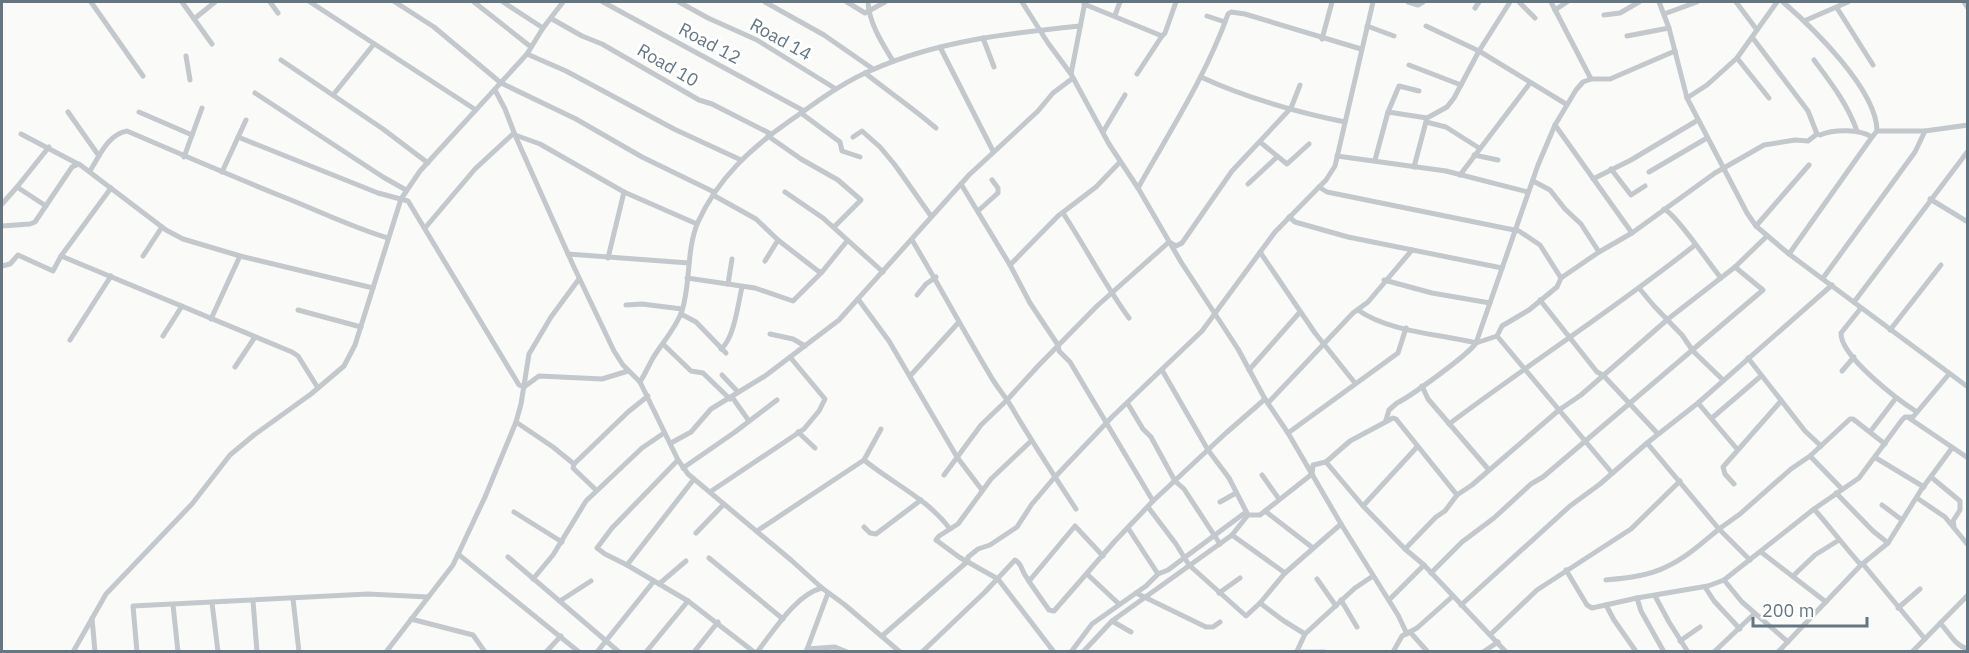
<svg xmlns="http://www.w3.org/2000/svg" width="1969" height="653" viewBox="0 0 1969 653" font-family="'IBM Plex Sans',sans-serif">
<style>
.lines{fill:none;stroke-linecap:round;stroke-linejoin:round}
.minor{stroke:#c3c8cc;stroke-width:5}
.labels{text-anchor:middle;dominant-baseline:central;stroke-width:6;stroke-linejoin:round;paint-order:stroke}
.street-label{font-size:18px;fill:#657683;stroke:#fff}
</style>
<rect width="100%" height="100%" fill="#fafaf8"/>
<g class="lines">
<g class="minor">
<polyline points="91,2 143,76"/>
<polyline points="182,2 212,44"/>
<polyline points="270,2 278,13"/>
<polyline points="310,2 476,110"/>
<polyline points="395,2 434,27 501,83 576,119 642,157 714,192"/>
<polyline points="474,2 531,47"/>
<polyline points="503,2 543,28"/>
<polyline points="603,2 804,111"/>
<polyline points="679,2 708,18 757,40 836,89"/>
<polyline points="765,2 824,35 873,69"/>
<polyline points="847,2 865,13 885,2"/>
<path d="M868,2C869,23 882,43 893,61"/>
<polyline points="1022,2 1048,43 1071,74 1109,144 1138,188 1181,262 1238,349 1265,399 1288,433 1341,524 1398,615 1407,634"/>
<polyline points="1408,2 1418,5 1423,2"/>
<polyline points="1519,2 1535,18"/>
<polyline points="1551,2 1591,79"/>
<polyline points="1659,2 1669,28 1687,98 1747,213 1756,226 1789,254 1968,387"/>
<polyline points="1736,2 1757,30"/>
<path d="M1783,2C1813,28 1877,90 1877,131"/>
<polyline points="1964,2 1968,8"/>
<polyline points="1084,4 1162,36"/>
<polyline points="1475,8 1479,2"/>
<polyline points="1837,8 1873,65"/>
<polyline points="1555,10 1567,2"/>
<polyline points="1664,14 1697,2"/>
<polyline points="1115,15 1120,2"/>
<polyline points="1604,15 1620,13 1639,2"/>
<polyline points="1207,16 1225,22"/>
<polyline points="194,19 215,2"/>
<polyline points="552,19 582,36 602,44 699,100 712,104 771,134"/>
<polyline points="1804,21 1848,2"/>
<polyline points="1367,26 1394,36"/>
<polyline points="1426,26 1479,51 1566,104"/>
<polyline points="1627,36 1669,28"/>
<polyline points="1752,37 1808,111 1817,134"/>
<polyline points="983,38 994,67"/>
<polyline points="1322,39 1332,2"/>
<polyline points="940,47 993,151"/>
<polyline points="527,54 566,71 674,129 741,160"/>
<polyline points="186,56 190,80"/>
<polyline points="1737,58 1769,98"/>
<polyline points="281,60 383,129 428,163"/>
<path d="M1814,60C1831,83 1847,103 1857,131"/>
<polyline points="1409,65 1461,85"/>
<path d="M865,73C889,92 913,108 936,128"/>
<polyline points="1071,74 1085,2"/>
<polyline points="1137,74 1162,36 1165,33 1176,2"/>
<path d="M1201,77C1246,98 1297,112 1345,122"/>
<polyline points="495,90 505,109 515,135 573,265 614,351 623,365 640,382 678,460 688,474 791,560 822,588 845,605 900,652"/>
<polyline points="255,93 383,177 406,190"/>
<polyline points="333,95 374,44"/>
<polyline points="1687,98 1707,85 1737,58 1777,2"/>
<polyline points="68,112 99,156"/>
<polyline points="139,112 192,135"/>
<polyline points="1388,112 1427,118"/>
<polyline points="801,113 840,142 842,151 860,157"/>
<polyline points="1426,122 1446,127 1479,148"/>
<polyline points="1555,125 1632,233"/>
<polyline points="1103,132 1125,95"/>
<polyline points="21,134 78,164"/>
<polyline points="515,135 540,144 624,192 697,224"/>
<polyline points="768,136 801,159 838,180 861,200 834,227"/>
<polyline points="238,137 378,193 408,201 519,385 524,387 539,376 602,379 628,371"/>
<polyline points="853,137 862,131 880,147 895,165 931,216"/>
<polyline points="1260,142 1287,164 1309,144"/>
<polyline points="1474,155 1498,160"/>
<polyline points="1337,156 1446,171 1528,192"/>
<polyline points="184,157 202,108"/>
<polyline points="1375,160 1388,112 1399,86 1419,91"/>
<polyline points="1414,167 1427,118 1447,107 1454,98 1479,51 1510,2"/>
<polyline points="1611,169 1631,195 1645,186"/>
<path d="M90,171C99,157 108,134 127,131C178,153 229,175 281,196C317,210 351,227 388,238"/>
<polyline points="222,172 246,120"/>
<polyline points="1649,172 1707,138"/>
<polyline points="1460,175 1530,83"/>
<polyline points="1593,179 1631,160 1698,120"/>
<polyline points="1533,181 1550,190 1565,209 1581,224 1599,252"/>
<polyline points="961,184 1010,265 1030,303 1058,345 1059,351 1070,362 1153,501"/>
<polyline points="1248,184 1277,157"/>
<polyline points="1319,187 1327,192 1519,231 1540,245 1561,278"/>
<polyline points="111,188 61,256 292,352 298,356 318,388"/>
<path d="M1138,188C1170,131 1206,76 1228,14L1231,12L1245,14L1361,49"/>
<polyline points="785,192 823,218 883,272"/>
<polyline points="713,195 756,219 778,240 765,261"/>
<polyline points="1930,199 1968,222"/>
<polyline points="2,204 17,187"/>
<polyline points="46,206 17,187 49,147"/>
<path d="M1664,209C1676,214 1710,265 1721,278"/>
<polyline points="978,211 998,193 998,188 992,180"/>
<path d="M1063,213C1086,248 1105,285 1129,318"/>
<polyline points="1289,217 1295,222 1348,237 1502,268"/>
<polyline points="2,226 30,224 35,222 72,167 79,164 166,230 183,239 240,256 373,288"/>
<polyline points="1756,226 1809,165"/>
<polyline points="425,228 475,169 514,133"/>
<polyline points="778,240 818,271 822,272"/>
<path d="M912,240C939,285 963,330 990,375C997,388 1008,399 1015,413C1035,446 1055,477 1076,509"/>
<polyline points="1260,252 1315,333 1355,383"/>
<polyline points="568,254 689,263"/>
<polyline points="1789,254 1872,137"/>
<polyline points="143,256 162,227"/>
<polyline points="608,258 624,192"/>
<polyline points="1010,265 1058,216 1096,187 1120,162"/>
<polyline points="2,266 10,264 18,255 53,271 61,256"/>
<polyline points="687,278 755,288 793,301 822,272 847,241"/>
<polyline points="1823,278 1915,152 1925,131"/>
<polyline points="1384,280 1432,293 1490,303"/>
<polyline points="728,284 732,259"/>
<polyline points="1639,288 1654,306 1682,335 1693,351 1723,380"/>
<polyline points="917,295 926,284 936,277"/>
<polyline points="858,299 889,341 957,457 982,490"/>
<polyline points="1540,300 1597,372 1603,375 1658,434"/>
<polyline points="1854,302 1968,151"/>
<polyline points="626,305 642,304 682,309"/>
<path d="M1861,308L1841,333C1840,356 1898,400 1917,412"/>
<polyline points="298,310 361,327"/>
<path d="M1358,310C1389,332 1440,334 1476,343L1538,165L1555,125L1576,90L1583,82L1591,79H1610L1675,51"/>
<polyline points="681,314 696,322 726,353"/>
<polyline points="211,319 240,256"/>
<polyline points="1890,330 1941,265"/>
<polyline points="770,334 793,339 805,346"/>
<polyline points="163,336 182,306"/>
<path d="M1497,336L1502,326L1529,310L1557,287L1561,278L1599,252L1632,233L1715,173L1764,145L1795,140L1808,141L1817,134L1820,135C1834,129 1860,129 1872,137L1877,131H1925L1968,125"/>
<polyline points="1497,336 1612,473"/>
<polyline points="70,340 111,276"/>
<polyline points="663,344 691,371 703,373 730,399"/>
<path d="M721,349C734,339 738,304 742,287"/>
<polyline points="1748,358 1805,431 1821,446"/>
<polyline points="235,367 255,337"/>
<polyline points="1162,370 1208,450 1229,478 1248,515"/>
<polyline points="1249,370 1300,312"/>
<polyline points="1842,371 1854,357"/>
<polyline points="722,375 738,392"/>
<polyline points="910,376 959,322"/>
<path d="M640,382C645,374 649,365 653,358C662,343 676,328 682,311C691,283 686,250 698,222C718,178 752,147 791,120C817,102 843,82 872,70C937,41 1010,33 1080,26"/>
<polyline points="1422,386 1428,399 1489,470"/>
<polyline points="732,397 749,421"/>
<polyline points="1268,403 1353,313 1368,302 1412,250"/>
<polyline points="1698,403 1737,449"/>
<polyline points="1128,404 1143,429 1151,437 1175,481 1184,489 1220,544"/>
<polyline points="1712,418 1761,376"/>
<polyline points="1909,418 1968,458"/>
<path d="M1386,420L1389,410L1397,403C1411,396 1468,355 1476,343L1497,336"/>
<polyline points="516,422 553,447 574,464 573,468 596,490"/>
<path d="M1449,424C1530,363 1616,308 1695,245"/>
<polyline points="798,432 815,448"/>
<polyline points="1870,432 1896,398"/>
<polyline points="1288,433 1398,353 1406,328"/>
<polyline points="1031,441 991,479 958,524 939,536 936,540 959,557 998,579 1054,652"/>
<polyline points="671,443 691,432 711,409 765,376 839,320 969,175 1038,111 1053,93 1073,78"/>
<polyline points="1647,443 1719,529 1750,560"/>
<polyline points="1810,456 1842,489"/>
<polyline points="1876,458 1924,487"/>
<polyline points="678,460 612,528 597,548 605,554 627,565 688,601 754,652"/>
<path d="M864,460C892,483 928,499 950,529"/>
<polyline points="1326,462 1350,441 1393,418 1396,419 1457,495"/>
<polyline points="574,464 628,412 648,396"/>
<polyline points="683,468 735,432 777,400"/>
<polyline points="944,475 981,425 1007,400 1039,365 1097,306 1169,242 1176,246 1182,243 1232,171 1291,108 1300,85"/>
<polyline points="1262,475 1279,499"/>
<polyline points="1931,477 1960,501 1960,510 1953,521 1954,526"/>
<polyline points="1734,484 1725,474 1723,467 1781,401"/>
<polyline points="710,492 804,429 819,411 825,399 790,357"/>
<polyline points="1836,493 1873,531 1888,543"/>
<polyline points="1917,498 1945,517 1968,545"/>
<polyline points="1220,502 1236,493"/>
<polyline points="1882,505 1902,520"/>
<polyline points="1363,506 1417,447"/>
<polyline points="1148,507 1176,544 1189,565 1246,616 1260,603 1285,573 1341,524"/>
<path d="M1814,509C1830,527 1844,546 1861,565"/>
<polyline points="1265,511 1313,548"/>
<polyline points="514,512 562,542"/>
<polyline points="864,527 870,533 876,534 921,500"/>
<polyline points="1128,528 1158,574"/>
<polyline points="1719,529 1740,514 1791,469 1810,456 1850,419 1853,419 1885,444"/>
<polyline points="757,531 864,460 881,429"/>
<polyline points="696,533 724,504"/>
<polyline points="1232,535 1285,573"/>
<polyline points="1405,549 1436,517 1445,511 1457,495 1472,485 1559,410 1581,395 1668,319 1735,267 1767,236"/>
<polyline points="1761,552 1826,602"/>
<polyline points="458,554 579,652"/>
<polyline points="508,557 619,652"/>
<polyline points="709,558 783,619"/>
<polyline points="1863,564 1925,639"/>
<polyline points="627,565 694,479"/>
<polyline points="1566,570 1587,605 1592,608 1637,598 1708,586 1724,580 1814,509 1859,478 1902,420 1905,417 1913,417 1949,374"/>
<polyline points="1431,573 1462,542 1494,518 1531,484 1543,477 1763,290 1735,267"/>
<polyline points="1087,574 1119,604"/>
<polyline points="1793,576 1815,555 1839,540"/>
<polyline points="533,579 553,555 586,501 642,448 664,433"/>
<polyline points="1317,579 1336,606"/>
<polyline points="1028,580 1049,610 1054,611 1115,541 1153,501 1226,433 1265,399"/>
<path d="M1606,580C1626,578 1648,576 1666,567C1686,558 1702,543 1719,529"/>
<polyline points="1724,580 1742,602 1788,642"/>
<polyline points="659,584 686,561"/>
<polyline points="1705,587 1714,601 1740,629"/>
<polyline points="1136,593 1146,586 1158,574 1168,570 1184,558 1246,512"/>
<polyline points="1219,593 1240,578"/>
<polyline points="1655,596 1669,622 1688,652"/>
<polyline points="1637,598 1641,611 1664,652"/>
<polyline points="293,599 299,652"/>
<polyline points="1341,600 1357,627"/>
<polyline points="1389,600 1424,565"/>
<polyline points="253,601 257,652"/>
<polyline points="560,601 591,581"/>
<polyline points="212,603 218,652"/>
<polyline points="1260,603 1284,621 1305,634"/>
<polyline points="173,605 178,652"/>
<polyline points="1461,605 1570,506 1600,484 1647,443 1698,403 1832,285"/>
<polyline points="1606,605 1614,620 1635,650"/>
<polyline points="1898,608 1920,589"/>
<polyline points="92,618 95,652"/>
<polyline points="411,619 473,635 485,652"/>
<polyline points="1112,621 1131,632"/>
<path d="M1940,623C1949,632 1955,646 1968,649"/>
<polyline points="1410,632 1427,651"/>
<polyline points="1491,634 1537,590 1631,529 1680,481"/>
<polyline points="882,636 968,561 968,557 978,549 990,545 1017,527 1032,504 1054,478 1112,417 1202,331 1275,232 1326,180 1335,166 1373,2"/>
<polyline points="1680,641 1700,627"/>
<polyline points="807,649 835,647 847,652"/>
<polyline points="1297,651 1305,634 1355,588 1373,576"/>
<polyline points="73,652 106,594 192,504 230,455 254,435 311,394 344,366 355,345 401,199 420,171 527,54 543,28 563,2"/>
<polyline points="137,652 133,606 368,594 428,597"/>
<polyline points="386,652 453,565 485,497 516,422 521,404 529,354 551,317 579,279"/>
<polyline points="546,652 561,636"/>
<polyline points="597,652 654,581"/>
<polyline points="646,652 688,601"/>
<polyline points="694,652 718,622"/>
<path d="M757,652C773,632 796,594 822,588"/>
<polyline points="806,652 828,593"/>
<path d="M922,652L985,592L1015,560C1023,563 1022,577 1030,580L1075,526L1103,556"/>
<polyline points="1071,652 1092,624 1136,593 1206,627 1213,627 1220,622"/>
<polyline points="1083,652 1112,621 1232,535 1248,515 1260,515 1265,511 1312,474 1313,465 1326,462 1363,506 1405,549 1424,565 1506,652"/>
<polyline points="1297,652 1324,652"/>
<polyline points="1393,652 1402,636 1417,628 1453,596"/>
<polyline points="1483,652 1498,642"/>
<polyline points="1714,652 1754,614"/>
<polyline points="1778,652 1861,565 1888,543 1921,490 1952,448"/>
<polyline points="1912,652 1968,595"/>
</g>
</g>
<g class="labels">
<g class="street-label">
<text transform="translate(781 39) rotate(29)">Road 14</text>
<text transform="translate(710 43) rotate(28)">Road 12</text>
<text transform="translate(668 65) rotate(30)">Road 10</text>
</g>
</g>
<rect width="1969" height="653" fill="none" stroke="#657683" stroke-width="6"/>
<path d="M1753 617v9h114v-9" fill="none" stroke="#657683" stroke-width="3"/>
<text x="1762" y="617" font-size="18" fill="#657683" stroke="#ffffff" stroke-width="4.5" paint-order="stroke">200 m</text>
</svg>
